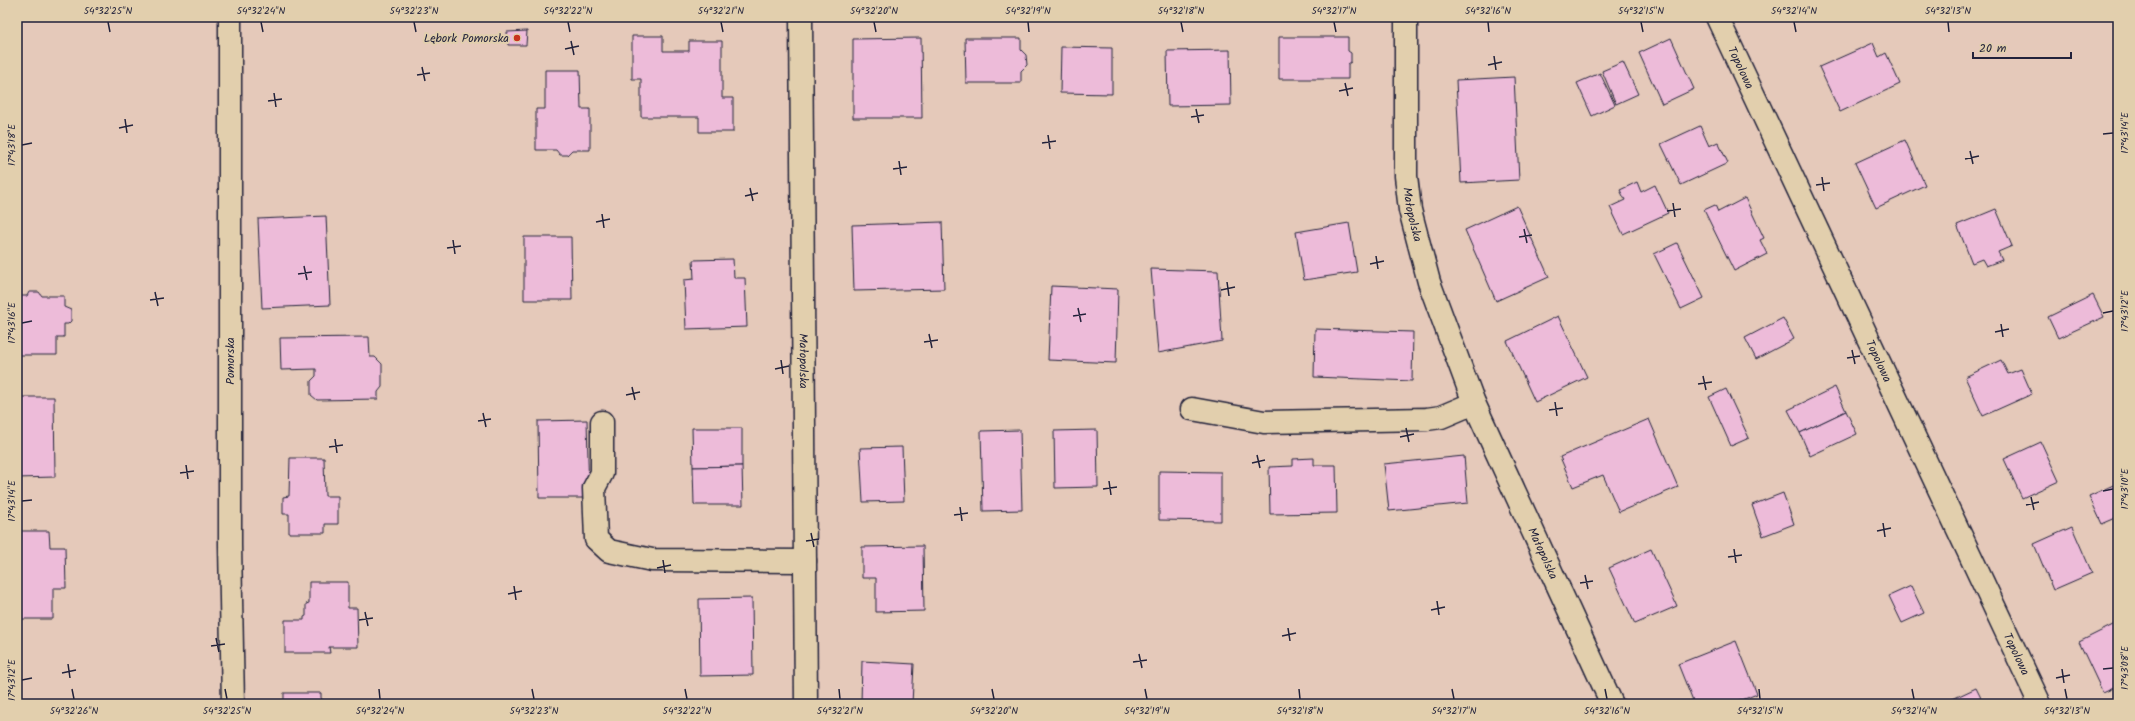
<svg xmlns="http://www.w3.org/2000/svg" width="2135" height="721" viewBox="0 0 2135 721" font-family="Kalam,sans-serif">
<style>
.building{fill:#edbbd9;stroke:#22223b}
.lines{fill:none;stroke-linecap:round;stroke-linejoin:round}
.minor-casing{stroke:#22223b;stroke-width:25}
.minor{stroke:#e2cfad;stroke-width:22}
.ticks{fill:none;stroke:#22223b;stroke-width:1.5}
.poi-dot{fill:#c8321e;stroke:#e2cfad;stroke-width:1.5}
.labels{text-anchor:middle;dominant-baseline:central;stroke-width:4;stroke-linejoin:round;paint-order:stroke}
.poi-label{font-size:12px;fill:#22223b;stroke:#e2cfad;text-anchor:end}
.street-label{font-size:12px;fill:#22223b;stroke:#e2cfad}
.neatline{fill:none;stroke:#22223b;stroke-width:1.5}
.ticks-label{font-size:10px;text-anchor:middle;fill:#22223b}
</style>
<rect width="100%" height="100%" fill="#e5c9ba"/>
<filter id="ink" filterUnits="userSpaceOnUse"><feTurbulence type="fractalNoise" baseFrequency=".025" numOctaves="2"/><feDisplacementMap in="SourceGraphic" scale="8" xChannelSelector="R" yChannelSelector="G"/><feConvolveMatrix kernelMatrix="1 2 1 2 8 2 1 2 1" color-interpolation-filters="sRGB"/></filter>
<g filter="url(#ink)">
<g class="building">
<polygon points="527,31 526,45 508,45 507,32"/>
<polygon points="632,36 663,36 663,51 689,51 689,41 722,41 722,98 733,98 733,132 699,132 699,117 641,117 641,79 632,79"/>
<polygon points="1279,37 1348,37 1348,51 1351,53 1351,62 1348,64 1348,79 1279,79"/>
<polygon points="921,38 922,118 853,118 853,39"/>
<polygon points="965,38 1021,38 1021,50 1026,55 1027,65 1021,71 1021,83 966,83"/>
<polygon points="1671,38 1694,89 1662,104 1639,53"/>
<polygon points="1873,43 1879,57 1886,53 1900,84 1840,112 1819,67"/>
<polygon points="1061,47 1112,48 1112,94 1060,93"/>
<polygon points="1230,50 1231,105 1168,106 1167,51"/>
<polygon points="1623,62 1638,94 1616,104 1602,71"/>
<polygon points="545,70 580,70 581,109 590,109 590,150 572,150 567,155 560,155 556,150 536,150 536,109 545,109"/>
<polygon points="1600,73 1615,105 1592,116 1577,83"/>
<polygon points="1514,77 1519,180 1461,183 1456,80"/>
<polygon points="1700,126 1709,146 1718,142 1728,163 1681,185 1661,144"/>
<polygon points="1905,140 1925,185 1876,208 1855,163"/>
<polygon points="1637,182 1641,192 1655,185 1668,213 1623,234 1610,207 1625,200 1620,190"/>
<polygon points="1745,198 1764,238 1760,240 1767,254 1734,271 1704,210 1715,205 1718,212"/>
<polygon points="1517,206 1549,277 1496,301 1465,230"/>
<polygon points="1996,209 2012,246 1998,252 2002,260 1986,266 1982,259 1972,263 1957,225"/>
<polygon points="326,216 330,305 262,308 258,219"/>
<polygon points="942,222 944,289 854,291 852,225"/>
<polygon points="1349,223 1357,272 1304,280 1296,232"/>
<polygon points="524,237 571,237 572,300 524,300"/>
<polygon points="1677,243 1704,298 1681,309 1654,254"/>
<polygon points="733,259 734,278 745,278 747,327 686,329 684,280 694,279 693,260"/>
<polygon points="1151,269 1218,271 1222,341 1158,353"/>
<polygon points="1051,286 1118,289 1116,363 1048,360"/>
<polygon points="29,292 39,292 42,296 64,296 64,307 71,310 71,321 68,324 64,324 64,337 57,337 57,355 18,355 17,296 27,296"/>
<polygon points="2093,295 2104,317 2058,338 2048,317"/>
<polygon points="1558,316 1587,377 1535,402 1507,341"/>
<polygon points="1783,318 1794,339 1756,359 1745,338"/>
<polygon points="1315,329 1413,332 1412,381 1314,377"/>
<polygon points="369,337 370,357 375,357 382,364 382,387 378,392 378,399 317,400 311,395 311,381 316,376 316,369 281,370 280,338"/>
<polygon points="2001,360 2008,374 2021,369 2032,394 1983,416 1965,377"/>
<polygon points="1835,387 1846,411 1800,433 1788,410"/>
<polygon points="1726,389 1749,438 1731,446 1709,397"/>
<polygon points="17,397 54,397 55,477 17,478"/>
<polygon points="1846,411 1857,434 1810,456 1800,433"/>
<polygon points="1649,419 1678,487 1619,512 1603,475 1573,487 1560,457"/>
<polygon points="587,420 589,498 539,498 538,421"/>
<polygon points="692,428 742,428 742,466 693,467"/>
<polygon points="1020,430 1022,510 983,511 981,431"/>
<polygon points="1097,430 1098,487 1055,488 1054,431"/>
<polygon points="2041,442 2059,481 2022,498 2004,459"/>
<polygon points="902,447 904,501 863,502 860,448"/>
<polygon points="1464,456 1468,503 1389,511 1384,464"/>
<polygon points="290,458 324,458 325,496 338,496 338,524 325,524 325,533 289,533 289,514 283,514 283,497 289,496"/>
<polygon points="1314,458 1314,465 1336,465 1337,513 1270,514 1269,467 1293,466 1293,459"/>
<polygon points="742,466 743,505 694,505 693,467"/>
<polygon points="1159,471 1221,472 1221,521 1159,520"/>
<polygon points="2118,483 2118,517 2102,524 2089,496"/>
<polygon points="1783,493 1794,524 1763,536 1752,505"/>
<polygon points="2072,527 2092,573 2053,590 2034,544"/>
<polygon points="17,531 49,531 50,547 65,547 66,588 53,588 53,619 17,619"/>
<polygon points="923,546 924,611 876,612 876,578 862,578 862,547"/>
<polygon points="1651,549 1677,606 1635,624 1609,568"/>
<polygon points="309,582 348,582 348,608 357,608 358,647 329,647 330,653 285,653 285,620 304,620 304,617 306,616 306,604 309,603"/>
<polygon points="1911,586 1924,613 1902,623 1889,596"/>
<polygon points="752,598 753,675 700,676 699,599"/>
<polygon points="2115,624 2118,630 2118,686 2103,693 2079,642"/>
<polygon points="1736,641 1757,694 1732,704 1694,704 1678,664"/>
<polygon points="862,661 914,664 912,704 861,704"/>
<polygon points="1976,688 1984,704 1942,704"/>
<polygon points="284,693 321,693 321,698 327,704 284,704"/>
</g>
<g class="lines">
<defs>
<g id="minor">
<polyline points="230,17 230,545 233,704"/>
<path id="s1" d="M801,17L806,704"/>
<path id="s2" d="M1406,17V176L1410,210L1429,282L1474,403L1612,704"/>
<path id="s3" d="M1717,17L2040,704"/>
<polyline points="1192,409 1264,422 1427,419 1441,417 1474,403"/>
<polyline points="602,422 602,473 594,488 596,539 609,551 652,560 805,561"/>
</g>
</defs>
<use href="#minor" class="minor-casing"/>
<use href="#minor" class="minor"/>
</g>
</g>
<path class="ticks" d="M108,22L110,32M261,22L263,32M414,22L416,32M568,22L570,32M721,22L723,32M874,22L876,32M1028,22L1029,32M1181,22L1183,32M1334,22L1336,32M1488,22L1489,32M1641,22L1643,32M1794,22L1796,32M1948,22L1949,32M571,41L574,55M565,49L579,46M1494,56L1496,70M1488,65L1502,62M422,67L425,81M417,75L430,73M1345,83L1348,96M1339,91L1353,88M274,93L276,107M268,101L282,99M1196,109L1199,123M1191,117L1204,115M125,119L127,133M119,128L133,125M2103,134L2113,133M1048,135L1050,149M1042,143L1056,141M22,145L32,143M1970,151L1973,164M1965,159L1979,156M899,161L901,175M893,169L907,167M1822,177L1824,191M1816,185L1830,183M750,188L753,201M745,196L758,193M1673,203L1675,217M1667,211L1681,209M602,214L604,228M596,222L610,219M1524,229L1527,243M1519,237L1532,235M453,240L455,254M447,248L461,246M1376,256L1378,269M1370,264L1384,261M304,266L307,280M298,274L312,272M1227,282L1229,296M1221,290L1235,287M155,292L158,306M150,300L164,298M1078,308L1081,322M2103,313L2113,311M1073,316L1086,314M22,323L32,321M2001,324L2003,337M1995,332L2009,329M929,334L932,348M924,342L938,340M1852,350L1855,364M1847,358L1860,356M781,360L783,374M775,369L789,366M1703,376L1706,390M1698,384L1712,382M632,387L635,400M626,395L640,392M1555,402L1557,416M1549,410L1563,408M483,413L486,427M478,421L491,419M1406,428L1409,442M1400,437L1414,434M335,439L337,453M329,447L343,445M1257,455L1260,468M1252,463L1265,460M186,465L188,479M180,473L194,471M1109,481L1111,495M1103,489L1117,487M2103,491L2113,489M2031,497L2034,510M22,501L32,500M2026,505L2039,502M960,507L962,521M954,515L968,513M1883,523L1885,537M1877,531L1891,528M811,533L814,547M806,541L819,539M1734,549L1736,563M1728,557L1742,555M663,560L665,573M657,568L671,565M1585,575L1588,589M1580,583L1593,581M514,586L516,600M508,594L522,591M1437,601L1439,615M1431,610L1445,607M365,612L368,626M359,620L373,618M1288,628L1290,641M1282,636L1296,633M216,638L219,652M211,646L225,644M1139,654L1142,668M1133,662L1147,660M68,664L70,678M2062,669L2064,683M2103,669L2113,668M62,673L76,670M2056,678L2070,675M22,680L32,678M72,689L74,699M225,689L227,699M379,689L380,699M532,689L534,699M685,689L687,699M839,689L840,699M992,689L994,699M1145,689L1147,699M1299,689L1300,699M1452,689L1454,699M1605,689L1607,699M1759,689L1760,699M1912,689L1914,699M2065,689L2067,699"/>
<circle class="poi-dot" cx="517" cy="38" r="4"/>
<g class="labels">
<g class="poi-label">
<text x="509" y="38">Lębork Pomorska</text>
</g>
<g class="street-label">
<text stroke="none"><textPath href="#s3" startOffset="56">Topolowa</textPath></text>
<text stroke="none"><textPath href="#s2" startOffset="198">Małopolska</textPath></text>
<text stroke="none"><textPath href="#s1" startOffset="344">Małopolska</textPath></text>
<text stroke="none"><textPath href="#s3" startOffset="380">Topolowa</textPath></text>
<text transform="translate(230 361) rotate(-90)">Pomorska</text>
<text stroke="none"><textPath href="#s2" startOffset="562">Małopolska</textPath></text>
<text stroke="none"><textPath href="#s3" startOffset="704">Topolowa</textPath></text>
</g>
</g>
<rect width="2135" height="721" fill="none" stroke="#e2cfad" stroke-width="44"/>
<path d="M1973 52v6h98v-6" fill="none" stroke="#22223b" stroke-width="2"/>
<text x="1979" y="52" font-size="12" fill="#22223b" stroke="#e2cfad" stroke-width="3" paint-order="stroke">20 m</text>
<rect x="22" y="22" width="2091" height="677" class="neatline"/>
<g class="ticks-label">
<text x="108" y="14">54°32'25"N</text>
<text x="261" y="14">54°32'24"N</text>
<text x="414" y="14">54°32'23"N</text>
<text x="568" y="14">54°32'22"N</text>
<text x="721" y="14">54°32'21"N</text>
<text x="874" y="14">54°32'20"N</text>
<text x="1028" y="14">54°32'19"N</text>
<text x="1181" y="14">54°32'18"N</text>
<text x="1334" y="14">54°32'17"N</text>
<text x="1488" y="14">54°32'16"N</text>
<text x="1641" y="14">54°32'15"N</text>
<text x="1794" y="14">54°32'14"N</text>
<text x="1948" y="14">54°32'13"N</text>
<text transform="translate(2124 133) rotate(-90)" y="4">17°43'14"E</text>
<text transform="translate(11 145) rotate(-90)" y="4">17°43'18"E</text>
<text transform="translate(2124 311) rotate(-90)" y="4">17°43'12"E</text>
<text transform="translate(11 323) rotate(-90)" y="4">17°43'16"E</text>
<text transform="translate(2124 489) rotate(-90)" y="4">17°43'10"E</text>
<text transform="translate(11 501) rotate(-90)" y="4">17°43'14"E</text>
<text transform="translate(2124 668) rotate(-90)" y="4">17°43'08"E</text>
<text transform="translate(11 680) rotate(-90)" y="4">17°43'12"E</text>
<text x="74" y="714">54°32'26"N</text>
<text x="227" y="714">54°32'25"N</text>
<text x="380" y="714">54°32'24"N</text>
<text x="534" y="714">54°32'23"N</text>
<text x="687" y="714">54°32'22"N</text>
<text x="840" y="714">54°32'21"N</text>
<text x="994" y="714">54°32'20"N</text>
<text x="1147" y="714">54°32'19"N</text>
<text x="1300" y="714">54°32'18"N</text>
<text x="1454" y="714">54°32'17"N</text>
<text x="1607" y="714">54°32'16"N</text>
<text x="1760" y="714">54°32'15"N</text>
<text x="1914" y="714">54°32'14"N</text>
<text x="2067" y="714">54°32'13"N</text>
</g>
</svg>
